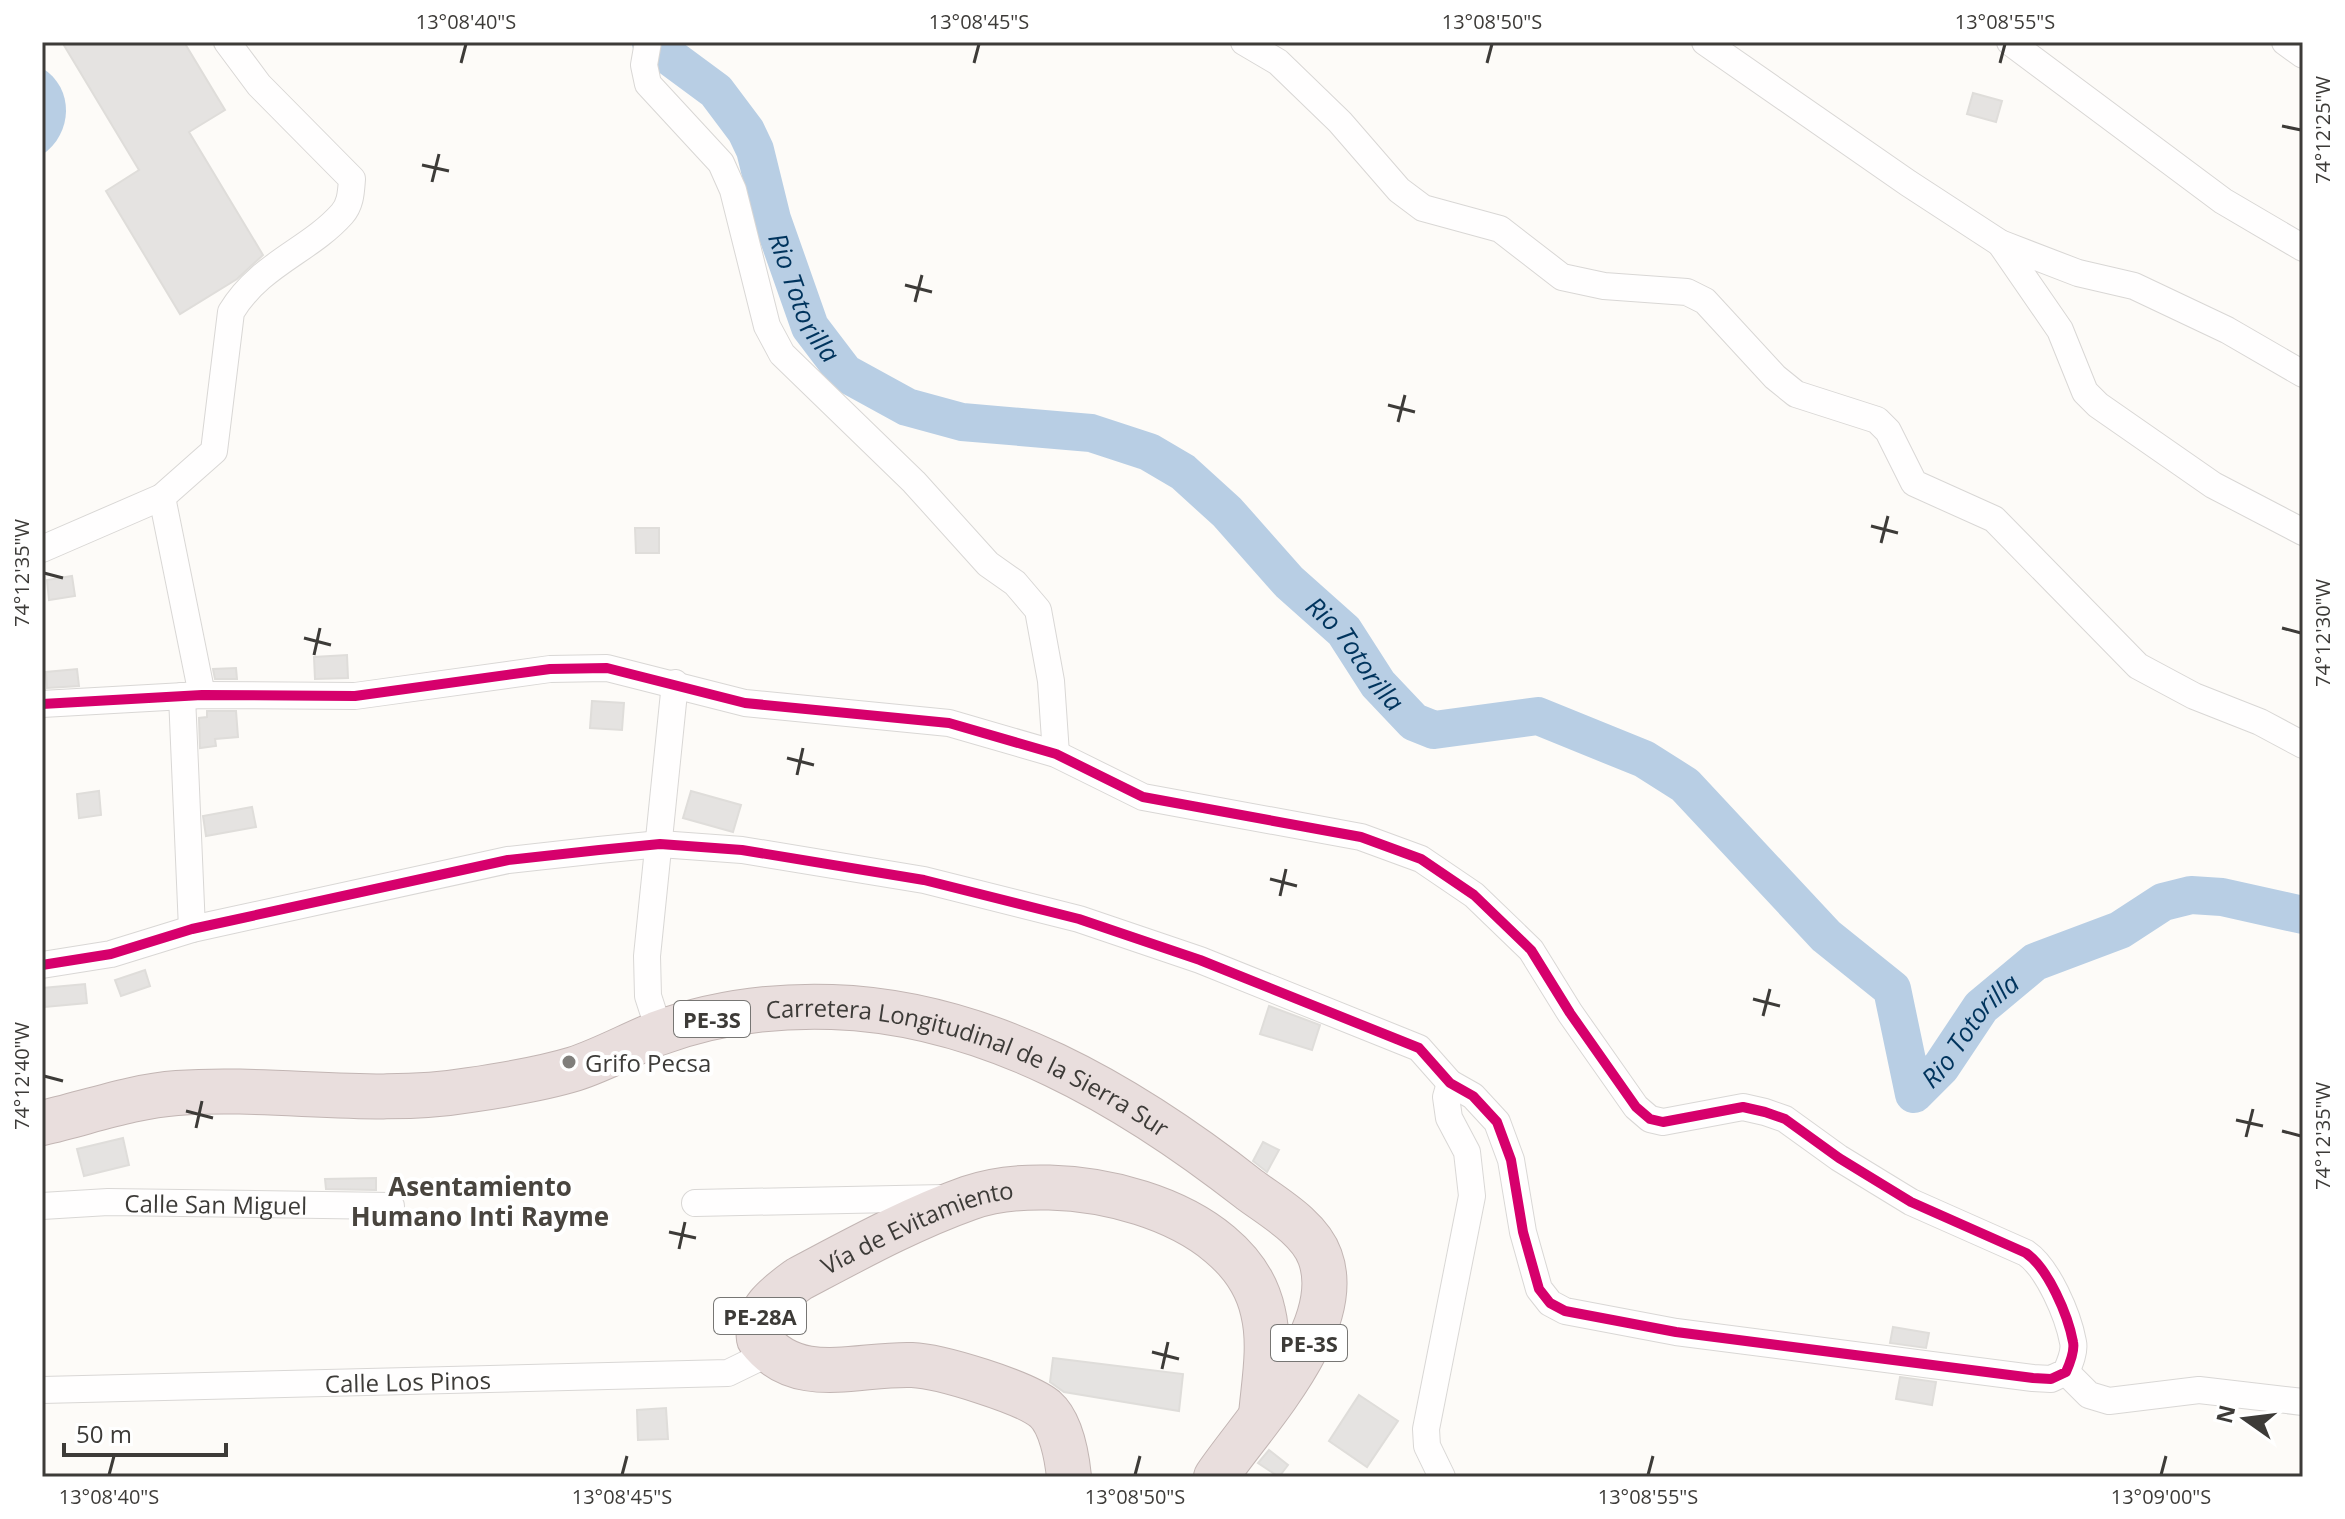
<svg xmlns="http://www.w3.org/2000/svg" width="2345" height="1519" viewBox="0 0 2345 1519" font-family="'Open Sans',sans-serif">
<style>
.water{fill:#b8cee4}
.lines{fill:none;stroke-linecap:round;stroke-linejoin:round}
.river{stroke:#b8cee4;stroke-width:38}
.building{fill:#e5e3e1;stroke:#dfddda;stroke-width:2}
.street-casing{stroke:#d9d7d5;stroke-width:28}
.highway-casing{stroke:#c2b5b3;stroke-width:46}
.street{stroke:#fffefe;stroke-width:26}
.highway{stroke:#e9dedd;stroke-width:44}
.cycleway-casing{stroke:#fff;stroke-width:15}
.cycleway{stroke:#d6006c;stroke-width:10}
.ticks{fill:none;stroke:#3d3b38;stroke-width:3}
.poi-dot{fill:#807e7b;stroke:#fff;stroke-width:3}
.labels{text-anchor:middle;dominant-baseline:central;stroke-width:8;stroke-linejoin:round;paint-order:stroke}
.shield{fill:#fff;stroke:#777674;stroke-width:2}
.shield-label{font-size:22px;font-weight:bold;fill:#3d3b38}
.poi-label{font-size:24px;fill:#3d3b38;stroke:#fff;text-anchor:start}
.street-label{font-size:24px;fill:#3d3b38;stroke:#fff}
.water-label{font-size:26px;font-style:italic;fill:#00345d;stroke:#fff}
.neighbourhood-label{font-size:26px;font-weight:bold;fill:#49453f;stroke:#fff}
.neatline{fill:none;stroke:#3d3b38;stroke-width:3}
.ticks-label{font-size:20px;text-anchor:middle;fill:#3d3b38}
</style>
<rect width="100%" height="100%" fill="#fdfbf8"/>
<path class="water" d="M42,68C75,88 73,134 42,155Z"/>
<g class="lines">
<path class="river" id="s1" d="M651,43L716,91L746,131L755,150L772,219L810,327L845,373L907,407L962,422L1091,433L1149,452L1183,472L1227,512L1289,582L1344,631L1378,684L1414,722L1434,730L1538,716L1644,759L1685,785L1826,936L1892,989L1914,1094L1941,1067L1981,1007L2035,962L2120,930L2163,902L2191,895L2222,897L2303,915"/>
</g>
<g class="building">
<polygon points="62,42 184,42 225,110 189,132 263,255 237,279 180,314 106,191 139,170"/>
<polygon points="1973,93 2002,101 1996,122 1967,114"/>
<polygon points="635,528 659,528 659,553 636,553"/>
<polygon points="72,576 75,596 49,600 47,580"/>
<polygon points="347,655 348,678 315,679 314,657"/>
<polygon points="236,668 237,679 215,679 213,669"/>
<polygon points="77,669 79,686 47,688 46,672"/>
<polygon points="592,701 624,703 622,730 590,728"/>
<polygon points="207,711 236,711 238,737 215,739 216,746 200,748 199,718 207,717"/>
<polygon points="99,791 101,815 79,818 77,794"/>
<polygon points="691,791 741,805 733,832 683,818"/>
<polygon points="252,807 256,827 206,836 203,816"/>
<polygon points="145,970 150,986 121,996 115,980"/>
<polygon points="85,984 87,1003 45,1007 43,988"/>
<polygon points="1269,1006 1320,1025 1312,1050 1260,1034"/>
<polygon points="123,1138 129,1165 84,1176 77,1149"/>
<polygon points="1263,1142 1279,1150 1267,1172 1253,1161"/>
<polygon points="376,1178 376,1190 326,1189 325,1179"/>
<polygon points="1893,1327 1929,1333 1926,1348 1890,1343"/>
<polygon points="1053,1358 1183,1374 1179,1411 1064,1392 1050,1382"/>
<polygon points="1900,1377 1936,1382 1932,1405 1896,1399"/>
<polygon points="1359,1395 1398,1421 1367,1467 1329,1441"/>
<polygon points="666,1408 668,1439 638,1440 637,1410"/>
<polygon points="1269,1450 1288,1465 1279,1477 1258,1463"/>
</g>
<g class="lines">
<defs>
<g id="street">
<polyline points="648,42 644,65 648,84 721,163 733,190 767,326 782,354 914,482 988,564 1015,583 1038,610 1051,681 1056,754"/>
<polyline points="1244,42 1278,62 1340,122 1399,190 1423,208 1500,229 1562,277 1604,286 1687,292 1705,301 1775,377 1796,394 1877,420 1888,431 1914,483 1994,519 2138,666 2194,696 2260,722 2303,745"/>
<polyline points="1705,42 1908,183 2000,243 2078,273 2134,286 2227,330 2303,374"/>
<polyline points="2010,42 2223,201 2303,248"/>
<polyline points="2285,42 2303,55"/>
<polyline points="2000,243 2060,330 2085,392 2098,405 2213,485 2303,532"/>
<polyline points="162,497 202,695"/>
<path d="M42,549L162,497L214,451L231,312C260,264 309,251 342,214C351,204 351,191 352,179L259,85L227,42"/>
<polyline points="182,696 192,929"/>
<path d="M42,704L202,695L355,696L550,669L607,668L745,703L949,723L1056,754L1143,797L1361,837L1421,859L1474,895L1531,950L1570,1013L1636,1107L1650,1119L1663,1122L1743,1107L1765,1112L1785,1119L1839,1158L1911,1202L2026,1253C2048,1268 2068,1315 2073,1342C2075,1351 2070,1363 2066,1372L2051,1379L2033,1378L1676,1332L1565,1311L1550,1303L1539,1289L1523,1232L1511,1160L1497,1122L1473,1096L1450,1083L1419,1048L1200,960L1079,919L924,880L742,850L660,844L599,850L508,860L192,929L111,954L42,965"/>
<polyline points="660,1033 648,996 647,956 675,683"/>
<polyline points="695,1203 944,1198"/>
<path id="s2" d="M42,1206L108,1202L391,1206"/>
<polyline points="2066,1372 2089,1395 2109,1401 2199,1390 2303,1402"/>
<path id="s3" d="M42,1390L728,1373L769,1353"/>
<polyline points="1442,1477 1427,1446 1426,1429 1472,1196 1467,1152 1449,1118 1446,1097 1450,1083"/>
</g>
<g id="highway">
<path id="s4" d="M42,1123C86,1113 133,1096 177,1093C274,1086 374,1106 470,1090C504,1085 541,1079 574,1069C602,1060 629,1045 656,1034C713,1013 772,1005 832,1007C988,1012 1130,1096 1250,1190C1273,1207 1310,1228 1320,1257C1346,1328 1253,1422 1216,1477"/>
<path id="s5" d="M1069,1477C1067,1457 1061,1423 1045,1409C1024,1392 940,1366 912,1365C858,1363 797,1389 759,1339C755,1310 777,1295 799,1279C854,1250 910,1219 969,1198C1058,1167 1240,1204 1263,1312C1271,1345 1264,1381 1261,1415"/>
</g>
</defs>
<use href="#street" class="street-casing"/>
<use href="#highway" class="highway-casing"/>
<use href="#street" class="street"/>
<use href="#highway" class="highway"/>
<defs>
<path id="cycleway" d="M42,704L202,695L355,696L550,669L607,668L745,703L949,723L1056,754L1143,797L1361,837L1421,859L1474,895L1531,950L1570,1013L1636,1107L1650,1119L1663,1122L1743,1107L1765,1112L1785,1119L1839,1158L1911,1202L2026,1253C2048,1268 2068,1315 2073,1342C2075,1351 2070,1363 2066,1372L2051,1379L2033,1378L1676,1332L1565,1311L1550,1303L1539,1289L1523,1232L1511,1160L1497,1122L1473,1096L1450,1083L1419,1048L1200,960L1079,919L924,880L742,850L660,844L599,850L508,860L192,929L111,954L42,965"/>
</defs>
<use href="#cycleway" class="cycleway-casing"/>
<use href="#cycleway" class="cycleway"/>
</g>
<path class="ticks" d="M461,63L466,44M974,63L979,44M1487,63L1492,44M2000,63L2005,44M2282,126L2301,130M422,165L449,171M432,182L439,154M905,285L932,292M915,302L922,275M1388,405L1415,412M1398,422L1405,395M1871,526L1898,533M1881,543L1888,516M44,573L63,578M2282,628L2301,633M304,638L331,645M314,655L320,628M787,758L814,765M797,775L803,748M1270,879L1297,886M1280,896L1286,869M1753,999L1780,1006M1763,1016L1770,989M44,1076L63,1081M186,1111L213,1118M2236,1120L2263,1126M196,1128L202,1101M2282,1131L2301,1136M2246,1137L2253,1109M669,1232L696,1238M679,1249L685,1222M1152,1352L1179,1359M1162,1369L1168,1342M109,1475L114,1456M622,1475L627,1456M1135,1475L1140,1456M1648,1475L1653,1456M2161,1475L2166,1456"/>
<circle class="poi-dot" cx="569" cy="1062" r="8"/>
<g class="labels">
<g class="shield">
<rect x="674" y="1001" width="76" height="36" rx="6"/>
<rect x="714" y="1298" width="92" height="36" rx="6"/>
<rect x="1271" y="1325" width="76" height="36" rx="6"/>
</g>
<g class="shield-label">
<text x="712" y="1019">PE-3S</text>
<text x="760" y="1316">PE-28A</text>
<text x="1309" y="1343">PE-3S</text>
</g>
<g class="poi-label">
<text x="585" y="1062">Grifo Pecsa</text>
</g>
<g class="street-label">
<text stroke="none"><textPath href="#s4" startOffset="954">Carretera Longitudinal de la Sierra Sur</textPath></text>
<text stroke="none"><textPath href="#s2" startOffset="174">Calle San Miguel</textPath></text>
<text stroke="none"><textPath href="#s5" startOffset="584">Vía de Evitamiento</textPath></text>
<text stroke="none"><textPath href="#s3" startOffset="366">Calle Los Pinos</textPath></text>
</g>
<g class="water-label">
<text stroke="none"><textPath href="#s1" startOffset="308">Rio Totorilla</textPath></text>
<text stroke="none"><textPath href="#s1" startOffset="1004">Rio Totorilla</textPath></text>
<text stroke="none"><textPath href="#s1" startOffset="1868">Rio Totorilla</textPath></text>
</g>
<g class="neighbourhood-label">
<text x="480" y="1186">Asentamiento<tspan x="480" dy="30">Humano Inti Rayme</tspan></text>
</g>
</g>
<rect width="2345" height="1519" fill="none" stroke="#ffffff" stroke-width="88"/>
<g transform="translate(2245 1419) rotate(284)" stroke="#ffffff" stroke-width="6" paint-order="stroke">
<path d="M0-6L14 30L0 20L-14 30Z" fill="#3d3b38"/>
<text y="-12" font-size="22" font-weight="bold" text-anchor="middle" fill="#3d3b38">N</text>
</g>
<path d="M64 1443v12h162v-12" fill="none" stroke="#3d3b38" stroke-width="4"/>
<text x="76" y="1443" font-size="24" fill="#3d3b38" stroke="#ffffff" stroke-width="6" paint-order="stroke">50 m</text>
<rect x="44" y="44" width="2257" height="1431" class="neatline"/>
<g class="ticks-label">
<text x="466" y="29">13°08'40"S</text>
<text x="979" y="29">13°08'45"S</text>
<text x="1492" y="29">13°08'50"S</text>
<text x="2005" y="29">13°08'55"S</text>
<text transform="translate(2323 130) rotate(-90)" y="7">74°12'25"W</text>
<text transform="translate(22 573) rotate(-90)" y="7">74°12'35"W</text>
<text transform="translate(2323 633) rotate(-90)" y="7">74°12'30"W</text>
<text transform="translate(22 1076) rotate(-90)" y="7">74°12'40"W</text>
<text transform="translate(2323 1136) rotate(-90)" y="7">74°12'35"W</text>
<text x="109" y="1504">13°08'40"S</text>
<text x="622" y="1504">13°08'45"S</text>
<text x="1135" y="1504">13°08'50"S</text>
<text x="1648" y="1504">13°08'55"S</text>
<text x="2161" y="1504">13°09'00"S</text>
</g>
</svg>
